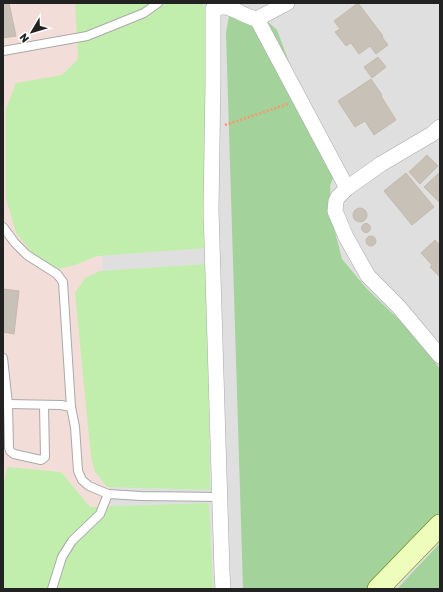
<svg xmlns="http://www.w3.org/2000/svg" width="443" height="592" viewBox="0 0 443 592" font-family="Rubik,sans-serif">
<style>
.residential{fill:#e0dfdf}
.commercial{fill:#f3ddd8}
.grass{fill:#c2eead}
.forest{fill:#a3d39b}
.building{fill:#c8c1b7;stroke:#c5baaa}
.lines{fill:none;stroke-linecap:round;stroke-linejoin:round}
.service-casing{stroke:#a9a9a9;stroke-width:10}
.minor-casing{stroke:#a9a9a9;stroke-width:16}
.secondary-casing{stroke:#5e8200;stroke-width:22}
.path{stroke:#ff946d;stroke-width:2.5;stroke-dasharray:2 2;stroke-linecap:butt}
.service{stroke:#fff;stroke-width:8}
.minor{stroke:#fff;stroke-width:15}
.secondary{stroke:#effdbc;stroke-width:21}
</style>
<rect width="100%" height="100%" fill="#f2f1e8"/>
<polygon class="residential" points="93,3 440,3 440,589 113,589"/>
<polygon class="commercial" points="3,3 93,3 113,589 3,589"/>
<g class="grass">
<polygon points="75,3 203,3 210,19 208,248 97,256 75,265 59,269 39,261 16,233 6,199 6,109 16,83 62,75 78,59"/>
<polygon points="207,264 210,490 107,487 95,472 91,457 75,293 85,278 100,271"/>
<polygon points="7,467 61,472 90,507 209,503 213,589 3,589 3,488"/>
</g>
<g class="forest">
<polygon points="242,7 259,14 277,30 304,102 337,167 330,186 332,220 342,259 367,289 415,335 440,369 440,512 368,589 243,589 226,33 229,16"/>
<polygon points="440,543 440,589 397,589"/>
</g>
<g class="building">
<polygon points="3,3 9,3 16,36 3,38"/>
<polygon points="358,3 383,36 382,37 388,45 376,54 370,46 359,54 351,43 346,46 335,32 340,29 334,21"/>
<polygon points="378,57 386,67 372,78 364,67"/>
<polygon points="371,79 382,95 381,96 396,120 374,135 365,121 355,127 338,101"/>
<polygon points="427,155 438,166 420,184 409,172"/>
<polygon points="440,172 440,203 424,187"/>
<polygon points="406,173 434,207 412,225 384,191"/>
<circle cx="360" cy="215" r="7"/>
<circle cx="366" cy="228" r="4.5"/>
<circle cx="371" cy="241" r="5"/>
<polygon points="435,240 439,244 440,243 440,275 439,276 430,267 432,265 421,253"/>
<polygon points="3,289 19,291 14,334 3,332"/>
</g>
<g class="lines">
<defs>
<g id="service">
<polyline points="3,51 87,36 144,13 158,3"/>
<polyline points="3,227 15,243 27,255 57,274 63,282 71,407 75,427 78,471 82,480 89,486 108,494 141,496 220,497"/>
<polyline points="3,358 8,404 9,448 10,451 14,454 41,460 45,457 44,405"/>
<polyline points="8,404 61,405 71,407"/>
<polyline points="52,589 62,557 72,541 100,514 108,494"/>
</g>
<g id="minor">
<polyline points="257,19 347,188"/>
<polyline points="440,127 432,134 381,164 347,188 338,197 336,201 335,211 346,237 368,276 398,306 440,356"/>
<path d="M223,589L222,572L211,210L213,80V9C216,8 219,7 223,7C234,7 245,17 257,19L287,3"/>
</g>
<polyline id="secondary" points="378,589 440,525"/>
</defs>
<use href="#service" class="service-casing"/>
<use href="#minor" class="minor-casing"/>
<use href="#secondary" class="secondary-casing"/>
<polyline class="path" points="225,125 288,104"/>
<use href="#service" class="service"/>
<use href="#minor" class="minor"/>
<use href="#secondary" class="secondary"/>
</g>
<rect width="443" height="592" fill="none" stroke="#222222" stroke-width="8"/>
<g transform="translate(32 32) rotate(232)" stroke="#ffffff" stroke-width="3" paint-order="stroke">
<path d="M0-3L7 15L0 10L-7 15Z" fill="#222222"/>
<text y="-6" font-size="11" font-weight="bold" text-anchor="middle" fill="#222222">N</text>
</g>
</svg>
